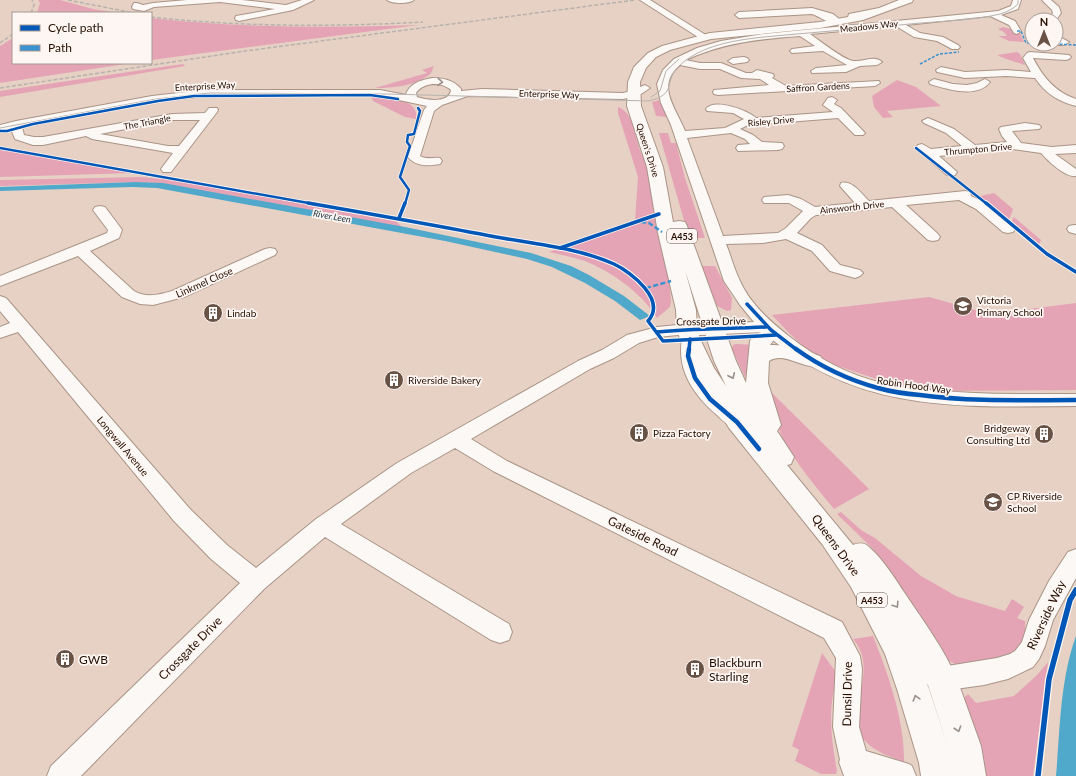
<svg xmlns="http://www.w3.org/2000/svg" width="1076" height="776" viewBox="0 0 1076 776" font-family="Lato,sans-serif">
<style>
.green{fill:#e4a4b6}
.water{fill:#50a9ca}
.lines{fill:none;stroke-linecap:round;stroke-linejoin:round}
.minor-casing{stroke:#a99486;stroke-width:2}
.major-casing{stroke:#a99486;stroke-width:2}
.minor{fill:#fbf8f6;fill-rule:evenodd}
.major{fill:#fbf8f6;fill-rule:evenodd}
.tram{stroke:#b8b2ae;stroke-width:1}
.rail{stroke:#b8b2ae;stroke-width:1.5;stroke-dasharray:4 2;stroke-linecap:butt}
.quiet-far1{stroke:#3b92d0;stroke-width:1.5;stroke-dasharray:3 1.5;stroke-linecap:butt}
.quiet{stroke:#3b92d0;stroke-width:2.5;stroke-dasharray:5 2.5;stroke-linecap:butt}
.cycleway-far3-casing{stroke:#fdf6f2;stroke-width:4}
.cycleway-far2-casing{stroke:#fdf6f2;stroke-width:5.5}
.cycleway-far1-casing{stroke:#fdf6f2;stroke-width:7}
.cycleway-casing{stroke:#fdf6f2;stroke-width:8}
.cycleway-far3{stroke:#0057b8;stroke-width:2.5}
.cycleway-far2{stroke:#0057b8;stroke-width:3.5}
.cycleway-far1{stroke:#0057b8;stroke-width:4.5}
.cycleway{stroke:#0057b8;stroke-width:5.5}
.oneway{stroke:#9a8e88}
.labels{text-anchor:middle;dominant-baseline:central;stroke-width:3.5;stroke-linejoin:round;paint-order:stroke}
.far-street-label{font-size:9px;fill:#240d01;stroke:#fdf6f2}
.far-water-label{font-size:9px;font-style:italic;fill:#172f3c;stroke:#fdf6f2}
.shield{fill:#fdf6f2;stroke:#655349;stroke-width:1}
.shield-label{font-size:9px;font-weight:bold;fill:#240d01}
.street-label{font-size:10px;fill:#240d01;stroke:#fdf6f2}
.poi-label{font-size:10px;fill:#240d01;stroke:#fdf6f2;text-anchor:start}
.near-street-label{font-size:12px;fill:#240d01;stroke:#fdf6f2}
.near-poi-label{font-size:12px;fill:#240d01;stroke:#fdf6f2;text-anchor:start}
</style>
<rect width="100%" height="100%" fill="#e7d1c4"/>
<g class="green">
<polygon points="38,0 60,0 93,9 119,13 37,13 40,3"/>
<path d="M151,18C240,28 328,28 418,25L151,60Z"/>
<polygon points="1003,27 1019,31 1024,42 1009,41 998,36 1007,36 1004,32 998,29"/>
<polygon points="13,38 13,63 132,63 0,83 0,46"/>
<path d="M1017,52L1020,54L1025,65C1016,62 1005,59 997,55Z"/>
<polygon points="183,64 185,66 0,97 0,91"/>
<path d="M434,66C432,69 433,71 430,74C416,86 392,88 375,88L427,73L422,70Z"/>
<polygon points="897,80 916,87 941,106 887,111 893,117 883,118 874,107 872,96"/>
<path d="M371,96C386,97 420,98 416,119L405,117L373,101Z"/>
<polygon points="659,100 667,117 656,116 652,102"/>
<path d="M618,107C635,113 635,139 641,153C643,158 647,162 650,166L669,278L671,301L670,307L657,318C642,293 612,272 585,261C574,257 561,255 549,252L635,220L638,177L618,113Z"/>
<polygon points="659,133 668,133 671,143 676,143 685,178 705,238 689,238"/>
<polygon points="0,149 134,173 0,177"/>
<polygon points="142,177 173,180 396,221 402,227 157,183 136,182 0,186 0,180 2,180"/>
<polygon points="994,193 1013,209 1009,220 980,196"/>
<polygon points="1014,217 1041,240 1039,245 1011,222"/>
<polygon points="698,266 715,266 732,298 731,310 727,311 715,305"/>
<polygon points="929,297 990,314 1076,303 1076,390 936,391 891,384 835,365 805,348 788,332 772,315"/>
<polygon points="736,344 755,345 753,378 745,377 732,349 733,345"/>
<path d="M770,391L869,489L834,509C816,487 797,465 783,439C776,424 774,407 770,391Z"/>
<polygon points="841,512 861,530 875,538 921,576 956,596 1005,611 1012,599 1024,607 1017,618 1025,621 1026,646 1004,661 960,667 941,656 894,577 873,549 837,514"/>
<path d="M873,636C888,673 905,722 904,762C891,757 876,752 866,742C840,715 882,672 853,639Z"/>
<path d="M822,653L838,675C827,707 831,738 837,771L836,774H821L795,761L799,750L792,746Z"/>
<polygon points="1048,662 1033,776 983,776 960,702 968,694 976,703 1014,696 1037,675"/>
</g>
<g class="water">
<polygon points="136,182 163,183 405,227 531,253 571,266 589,275 624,296 650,316 640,320 615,301 585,283 552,267 527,259 445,241 157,188 132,187 0,191 0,187"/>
<path d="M1076,636V776H1056C1060,730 1060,680 1076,636Z"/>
</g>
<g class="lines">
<defs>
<g id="minor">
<polygon points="187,0 242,0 286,5 302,0 314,0 293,10 239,21 236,20 235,18 236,16 275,9 220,2 154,7 144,11 133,9 132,7 134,3 137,3 143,5 153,3"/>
<path d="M387,0H414C409,4 392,4 387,0Z"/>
<polygon points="640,0 650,0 709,37 704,40 701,39"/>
<path d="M1013,0H1021L1018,9L1001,15L1015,21L1021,31L1017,34L1014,33L1009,25L990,16L906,25L920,33L943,37L958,45L960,47L958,49H952L937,41L914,37L896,26L810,34C819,40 845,61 854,61C863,62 875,55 882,62L877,65L860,66L846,72L812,73L811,71L816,68L847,65L823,51L792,53L790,51L792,49L815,46L800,36C760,39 722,43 686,60L700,63H721L746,73H752L757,70L773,74L774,76L772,78L786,86L879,81L880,83L875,86L718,95L714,94L713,92L714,90L769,85L760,79L741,78L720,69H700L680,65C655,86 676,108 685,131L725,128L744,119L733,113L707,111L706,109C714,98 747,110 756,118L833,112L823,105L828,98L832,97L837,100L834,104L841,108L865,133L863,135H855L838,118L748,125L740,129L753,135L762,142L782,143L784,146L782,149L778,150L738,151L736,148L738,145L750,144L745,139L731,133L687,138L723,236L778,233L786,228L803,211L789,203H764L762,200L764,197L788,195L801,199L815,207L855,203L840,186L841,183C853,180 861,194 869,201L965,191L970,192L971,196L986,203L1015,229L1013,232L1008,233L1003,232L976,209L959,200L906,205L938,234L940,237L938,240L933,241L928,240L892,207L816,215L811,218L797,233L822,245L840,265L860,270L863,273L860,276L855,278L830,271L812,251L786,239L763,243L726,244C731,256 734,269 740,281C750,304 771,322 790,337C817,358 849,375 882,383C895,386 908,387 921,389C972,395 1024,394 1076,394V406C960,407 857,414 763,332L700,335L687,334L658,337L639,343L614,358L590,369L471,439L507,461L842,622L860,656L862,669L859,727L866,751L909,764L912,766L916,776H844L839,762L840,760L833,727L836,658L824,638L493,471L455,448L411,473L341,524L509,624L512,632L509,640L500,643L491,640L325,537L264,589L81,776H47L51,766L240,583L211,559L174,521L18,332L0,338V327L10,323L0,311V296L6,298L190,509L227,545L256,568L316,519L397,463L578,361L602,350L627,335L657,327L687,324L700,325L754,322L740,305L724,281L671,125L661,103L657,84L663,70L674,59L697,48L721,41L763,34L998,11L1011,6Z"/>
<polygon points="1042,0 1051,0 1059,7 1061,13 1056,20 1048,20 1053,13 1052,10"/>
<path d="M812,8L833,14L843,22L842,24C831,26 821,17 812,14L739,18L735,15L739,12Z"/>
<polygon points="1056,35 1069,42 1064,45 1053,45 1056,44"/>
<path d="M1030,52L1069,55L1071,57L1069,59L1066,60L1033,58C1043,77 1055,92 1076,99V106C1059,102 1045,93 1035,78L1006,76L965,78L937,72L936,70L941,67L965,72L1006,70L1031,72L1023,58L1027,53Z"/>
<polygon points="744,57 747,58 749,60 747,62 733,64 728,61 733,58"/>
<path d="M432,78C443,78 454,80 461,89V91L482,89L623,93L631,91L645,85L650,88L638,96L623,99L468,96L442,105L434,111L420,156C427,160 433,157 440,158L442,161L440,164C429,166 416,167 408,157L424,110L427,106L380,96H205L152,102L22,127L24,135L34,137H43L172,114L205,113L209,108H217L218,110L217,112L171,172H163L161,169L173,153L92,139L86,136L43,145H33L15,139L11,129L0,131V125L16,121L152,96L205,90H380L406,95C409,83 422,80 432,78ZM432,84C440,84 445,85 451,90C449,104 426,100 417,97L416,93C420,87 426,85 432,84ZM172,120H200L179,146H168L100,134Z"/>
<path d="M934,79L953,84L967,85L977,83L985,79L990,82C977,99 947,89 930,84L929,82Z"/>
<path d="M928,118L954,129L975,145L1007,142L1002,136L999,129L1001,127L1025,123L1039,125L1041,127L1039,129L1012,131L1021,143L1052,147L1076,145V153L1055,154L1076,169V176C1066,178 1048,161 1041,153L1013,149L939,156L957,172L955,175H947L916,148L918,145L922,144L931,149L962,146L946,133L924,123L922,121Z"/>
<path d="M100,206L105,207L120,227L122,230L119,238L90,251L134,291C146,298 159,295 172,291L265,249L270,248L275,249L277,252L275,255L184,297L153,305L140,304L122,297L78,256L0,286V276L107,233L108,230L93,210L95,207Z"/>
<polygon points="1074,225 1076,225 1076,234 1069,232 1067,229 1069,226"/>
<path d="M690,335L696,336C700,342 698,348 699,354C699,364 702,374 707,382C716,396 733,404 741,418L739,423C737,423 735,424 733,425C726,425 721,419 717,415C698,399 681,377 681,351C681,346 681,341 684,336Z"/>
<polygon points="1076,549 1076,578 1053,620 1045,646 1039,659 1033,667 1008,679 984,685 941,691 932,688 928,679 932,670 941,667 997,658 1010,654 1015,651 1022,642 1029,620 1049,581 1068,552"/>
</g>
<path id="major" d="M899,0H913L912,2L863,20L820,28L711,39L670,50L656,57L646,68L640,82L641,106L663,167L673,222L679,221L685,222L687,226L736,361L746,383L750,341C755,332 763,330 773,332L776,337L770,345C787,344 804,351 820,356L824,361L820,366C804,370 784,351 769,361L768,383L781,425L777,431L794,457L791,464L787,465L853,545C858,543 864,542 869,547C884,560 895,579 906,595C924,622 944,649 957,679L981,746L986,776H921L919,763L897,689L885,654L851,587L822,544L729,428L693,369L680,339L677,329L676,310L658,233L647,167L627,106L628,82L634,67L648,53L662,46L710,33L820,22L848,17L849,14L879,8ZM685,270L714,361L726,386L714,368L700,339L697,329L696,310ZM927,684L928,685L948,747L929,689Z"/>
</defs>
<use href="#minor" class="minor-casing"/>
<use href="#major" class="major-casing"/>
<use href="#minor" class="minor"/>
<use href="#major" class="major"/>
<g class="tram">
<polyline points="651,97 660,91 666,71 679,59"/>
<path d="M0,128L156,99L209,93L388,94L648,101C678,95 663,81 679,66C701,45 736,40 764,37C817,32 869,28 921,23C946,21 976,20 1000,14C1007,12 1013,9 1018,4V0"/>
</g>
<g class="rail">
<polyline points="68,0 134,13"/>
<polyline points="31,13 34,5 32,0"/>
<path d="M151,17C242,27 332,27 423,22"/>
<polyline points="0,43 13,34"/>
<polyline points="0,88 245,51 635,0"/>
</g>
<g class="quiet-far1">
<polyline points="1017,31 1021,31 1026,43 1032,43"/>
<polyline points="1055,44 1076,45"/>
<polyline points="920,64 939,54 959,52"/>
</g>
<g class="quiet">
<polyline points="641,222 649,223 662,232"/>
<polyline points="646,288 671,281"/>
</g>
<defs>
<g id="cycleway-far3">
<polyline points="0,131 7,131 33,124 158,101 194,96 370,95 398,99"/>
<polyline points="0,148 314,204"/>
<polyline points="916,148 987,204"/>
<polyline points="405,204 409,190 400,177 410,146 407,142 408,135 414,134 420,111 418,108"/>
</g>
<g id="cycleway-far2">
<path d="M308,203C371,214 434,225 496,237C535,244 578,248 614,264C631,272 667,300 648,321L663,341L776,335"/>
<polyline points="986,203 1047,254 1076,272"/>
<polyline points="399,218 405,203"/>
<polyline points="560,248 659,214"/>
<polyline points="747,304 771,330 797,350"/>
<path d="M657,332C693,328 730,329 766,327"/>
<polyline points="689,350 690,339"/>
</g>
<g id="cycleway-far1">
<polyline points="689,349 688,356 695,378 710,399 737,422 759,449"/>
<path d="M796,349C821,367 849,380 878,388C892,392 906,394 920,395C972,402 1024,400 1076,400"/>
</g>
<polyline id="cycleway" points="1038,776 1049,679 1070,600 1076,590"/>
</defs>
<use href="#cycleway-far3" class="cycleway-far3-casing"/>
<use href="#cycleway-far2" class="cycleway-far2-casing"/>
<use href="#cycleway-far1" class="cycleway-far1-casing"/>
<use href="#cycleway" class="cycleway-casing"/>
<use href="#cycleway-far3" class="cycleway-far3"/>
<use href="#cycleway-far2" class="cycleway-far2"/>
<use href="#cycleway-far1" class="cycleway-far1"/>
<use href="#cycleway" class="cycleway"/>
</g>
<defs><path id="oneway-chevron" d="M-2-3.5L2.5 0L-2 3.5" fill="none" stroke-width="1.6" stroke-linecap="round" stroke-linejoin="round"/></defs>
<g class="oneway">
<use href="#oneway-chevron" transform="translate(440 82) rotate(5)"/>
<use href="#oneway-chevron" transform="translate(732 376) rotate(65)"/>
<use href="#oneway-chevron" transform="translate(896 605) rotate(57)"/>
<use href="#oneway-chevron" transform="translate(916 698) rotate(-107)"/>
<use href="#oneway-chevron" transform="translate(958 729) rotate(71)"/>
</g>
<defs>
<symbol id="school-disc" viewBox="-11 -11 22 22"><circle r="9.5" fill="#685245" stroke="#fdf6f2"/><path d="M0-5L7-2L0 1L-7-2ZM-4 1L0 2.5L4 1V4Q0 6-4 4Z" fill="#fff"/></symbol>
<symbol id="building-disc" viewBox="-11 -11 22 22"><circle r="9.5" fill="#685245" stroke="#fdf6f2"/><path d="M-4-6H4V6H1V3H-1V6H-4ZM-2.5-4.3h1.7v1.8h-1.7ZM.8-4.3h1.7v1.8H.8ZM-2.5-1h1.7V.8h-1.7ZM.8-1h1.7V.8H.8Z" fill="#fff"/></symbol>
</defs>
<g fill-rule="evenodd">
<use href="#school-disc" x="952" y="295" width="22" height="22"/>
<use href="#building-disc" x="202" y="302" width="22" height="22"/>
<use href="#building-disc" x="383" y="369" width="22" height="22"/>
<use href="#building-disc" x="628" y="422" width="22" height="22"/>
<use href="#building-disc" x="1033" y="423" width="22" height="22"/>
<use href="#school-disc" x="982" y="491" width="22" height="22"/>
<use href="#building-disc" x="54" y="648" width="22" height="22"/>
<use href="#building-disc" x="684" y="658" width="22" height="22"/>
</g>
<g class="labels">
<g class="far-street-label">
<text transform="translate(869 26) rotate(-6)">Meadows Way</text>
<text transform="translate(205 86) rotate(-3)">Enterprise Way</text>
<text transform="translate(818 87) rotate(-3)">Saffron Gardens</text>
<text transform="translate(549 94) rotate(2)">Enterprise Way</text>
<text transform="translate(771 121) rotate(-5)">Risley Drive</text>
<text transform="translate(147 122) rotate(-11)">The Triangle</text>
<text transform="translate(978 149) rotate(-5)">Thrumpton Drive</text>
<text transform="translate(648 150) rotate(72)">Queen's Drive</text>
<text transform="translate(852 207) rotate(-6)">Ainsworth Drive</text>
</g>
<g class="far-water-label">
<text transform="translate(332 216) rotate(10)">River Leen</text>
</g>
<g class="shield">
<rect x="667" y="229" width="30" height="14" rx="3"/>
<rect x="857" y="593" width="30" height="14" rx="3"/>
</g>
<g class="shield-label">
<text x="682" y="236">A453</text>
<text x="872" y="600">A453</text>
</g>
<g class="street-label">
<text transform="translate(204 282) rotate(-24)">Linkmel Close</text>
<text transform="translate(711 321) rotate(-1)">Crossgate Drive</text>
<text transform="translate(914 385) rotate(8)">Robin Hood Way</text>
<text transform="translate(123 446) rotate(50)">Longwall Avenue</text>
</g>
<g class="poi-label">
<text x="977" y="300">Victoria<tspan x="977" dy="12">Primary School</tspan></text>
<text x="227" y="313">Lindab</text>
<text x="408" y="380">Riverside Bakery</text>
<text x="1030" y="428" text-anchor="end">Bridgeway<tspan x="1030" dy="12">Consulting Ltd</tspan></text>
<text x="653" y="433">Pizza Factory</text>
<text x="1007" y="496">CP Riverside<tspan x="1007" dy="12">School</tspan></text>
</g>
<g class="near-street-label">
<text transform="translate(643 536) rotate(26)">Gateside Road</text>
<text transform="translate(836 545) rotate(54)">Queens Drive</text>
<text transform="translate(1046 615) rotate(-65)">Riverside Way</text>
<text transform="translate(190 648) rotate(-45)">Crossgate Drive</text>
<text transform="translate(847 694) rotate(-89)">Dunsil Drive</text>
</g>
<g class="near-poi-label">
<text x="79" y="659">GWB</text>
<text x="709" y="662">Blackburn<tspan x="709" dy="14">Starling</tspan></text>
</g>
</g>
<rect x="12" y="12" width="140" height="52" fill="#fdf6f2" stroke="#a69992"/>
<rect x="20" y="25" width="20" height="6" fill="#0057b8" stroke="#a69992"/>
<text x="48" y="32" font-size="12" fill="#240d01">Cycle path</text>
<rect x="20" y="45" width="20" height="6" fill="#3b92d0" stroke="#a69992"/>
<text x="48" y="52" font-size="12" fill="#240d01">Path</text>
<g transform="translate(1044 32)"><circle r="19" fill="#fdf6f2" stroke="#a69992"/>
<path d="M0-3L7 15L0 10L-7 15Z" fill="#685245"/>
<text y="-6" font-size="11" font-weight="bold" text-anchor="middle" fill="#240d01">N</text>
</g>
</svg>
